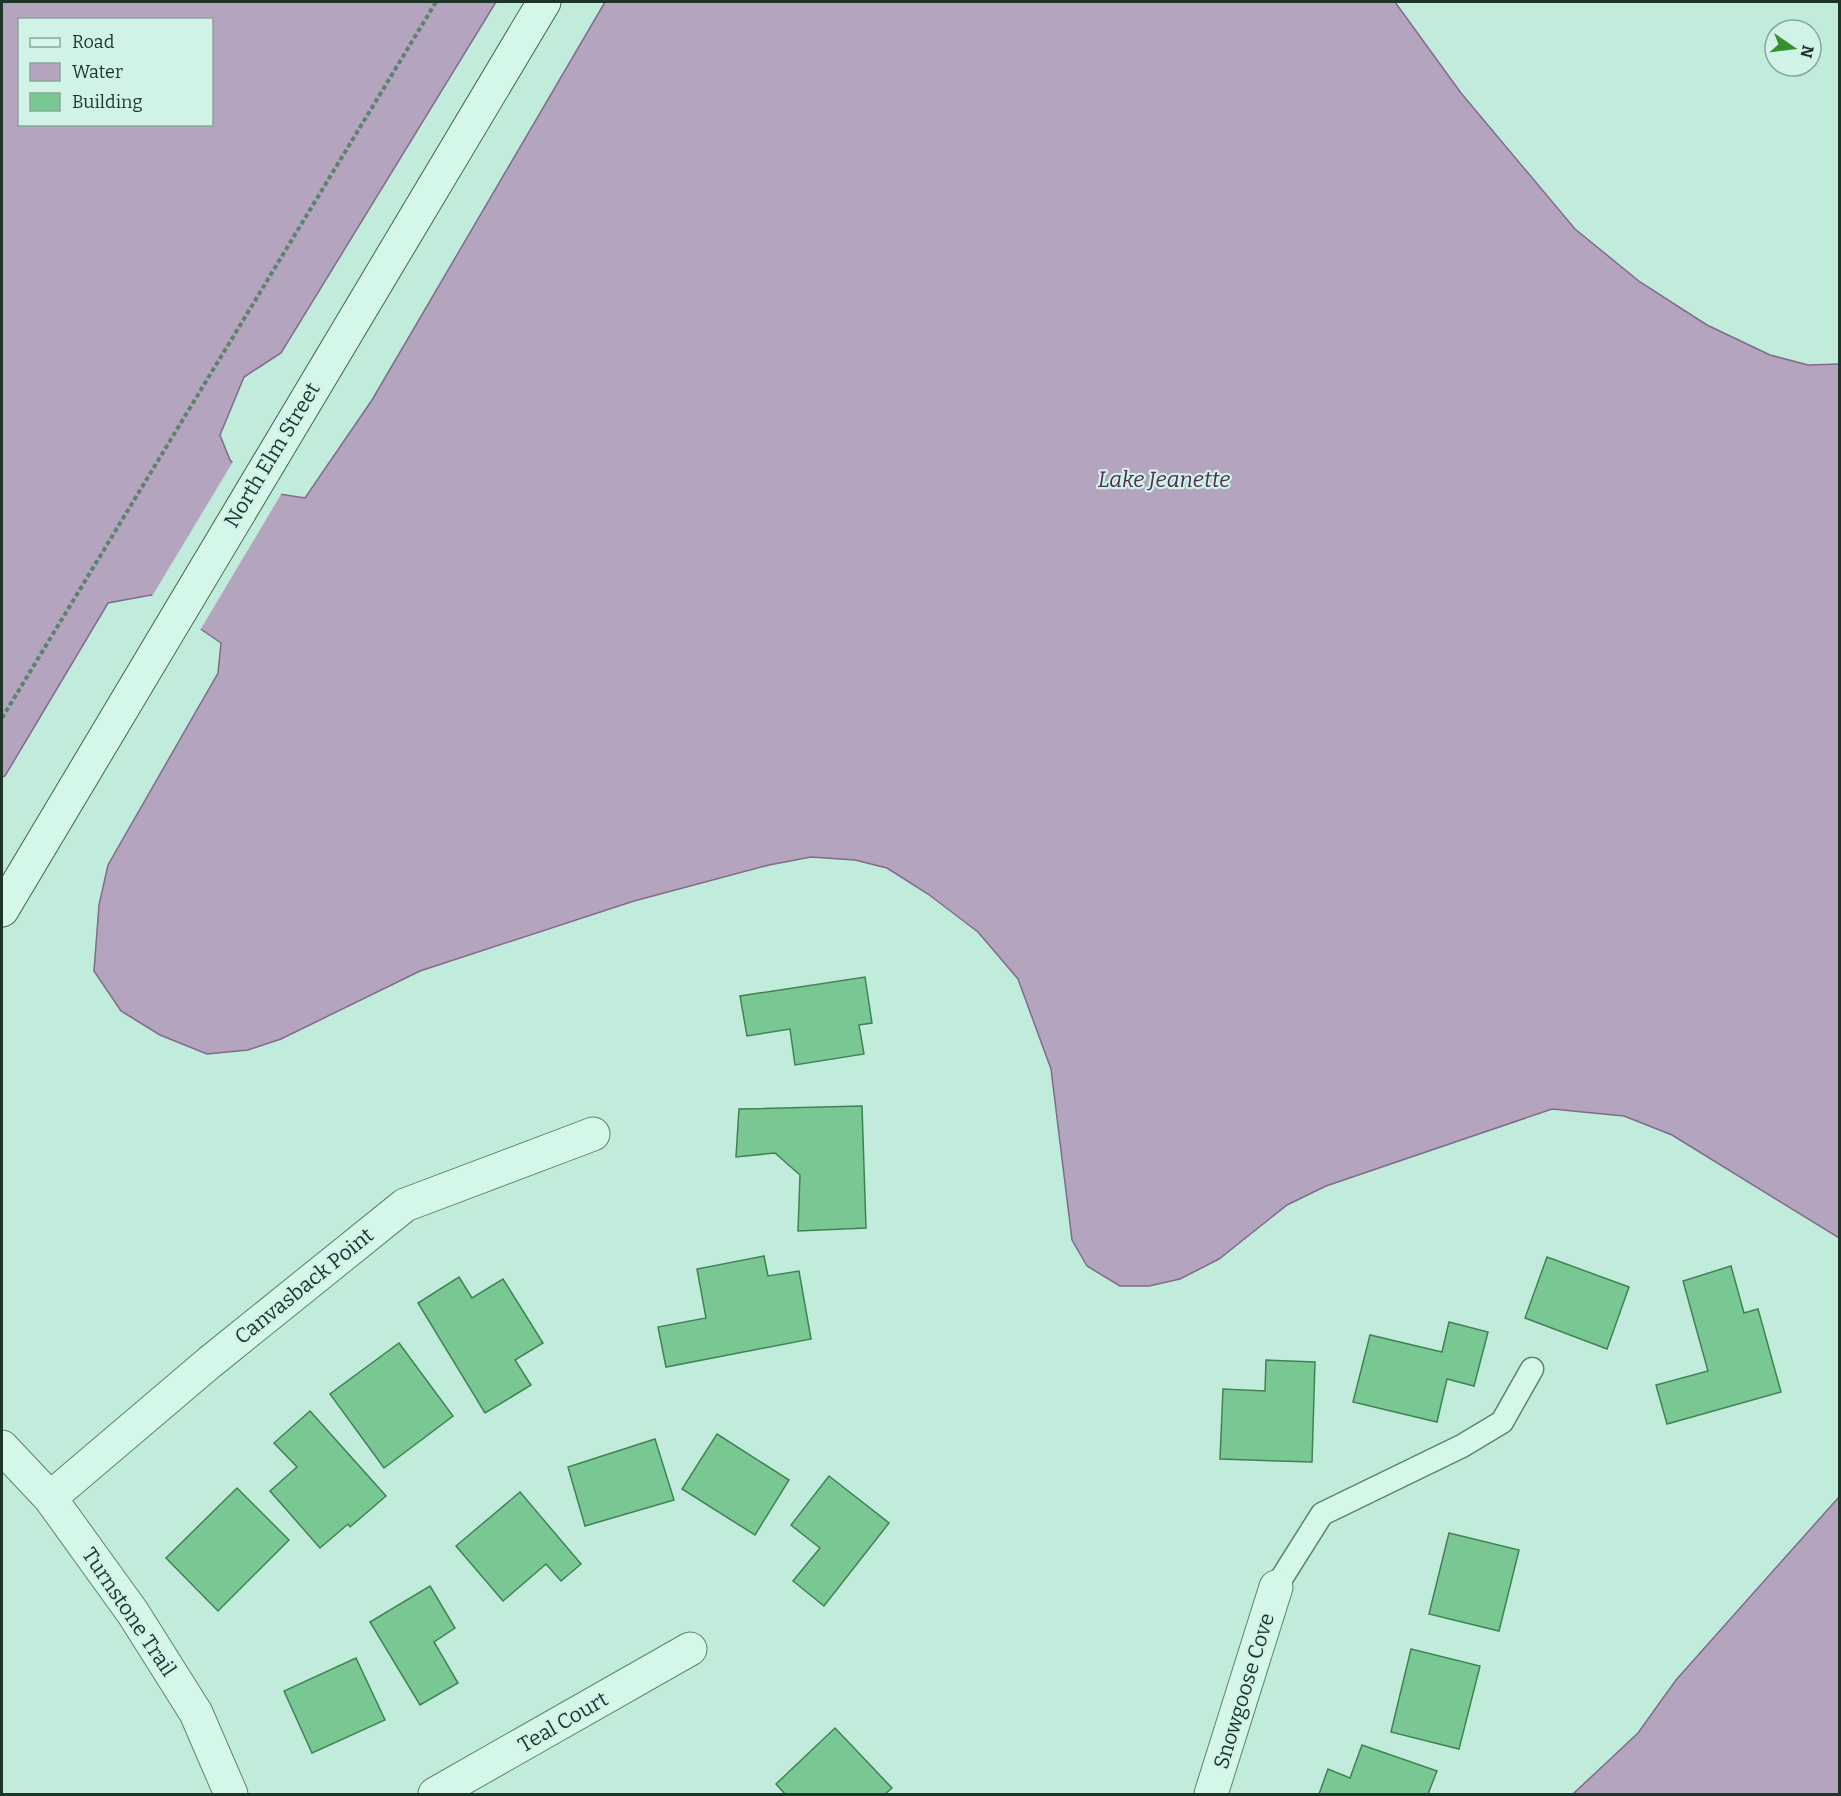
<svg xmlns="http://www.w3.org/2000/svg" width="1841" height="1796" viewBox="0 0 1841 1796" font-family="Bitter,serif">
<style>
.water{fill:#b4a4be;stroke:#816b8c;stroke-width:1.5;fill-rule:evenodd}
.pier{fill:#c1ecdc}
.building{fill:#79c893;stroke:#418255;stroke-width:1.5}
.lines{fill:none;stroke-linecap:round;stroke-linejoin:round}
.lane-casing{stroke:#5a846d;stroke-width:25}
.street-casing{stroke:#5a846d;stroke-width:35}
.secondary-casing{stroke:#3d664e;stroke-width:35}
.path{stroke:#5a846d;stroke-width:4;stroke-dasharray:4.5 3;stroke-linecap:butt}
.lane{stroke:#d4f7ea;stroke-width:22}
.street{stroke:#d4f7ea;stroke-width:33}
.secondary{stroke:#d4f7ea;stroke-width:33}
.labels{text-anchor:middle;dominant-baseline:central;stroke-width:4.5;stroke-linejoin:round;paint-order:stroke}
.street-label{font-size:21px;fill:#1d3527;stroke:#d1f3e7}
.water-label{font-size:22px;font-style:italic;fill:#4e2d54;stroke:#d1f3e7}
</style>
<rect width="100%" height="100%" fill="#c1ecdc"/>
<g class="water">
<path d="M2,2H496L281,353L244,377L220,435L230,460L260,491L305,498L372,400L605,2H1395L1461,93L1575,229L1640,282L1707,325L1770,355L1808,365L1839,364V1238L1672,1135L1624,1116L1552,1109L1326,1186L1287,1205L1219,1259L1180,1279L1149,1286H1120L1087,1266L1072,1240L1051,1069L1018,979L978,932L928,894L887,868L855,860L811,857L769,865L634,901L420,971L281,1039L248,1050L207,1054L160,1035L121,1011L94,971L99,905L108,865L218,673L221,643L151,595L108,603L5,776L2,777ZM20,20H212V124H20Z"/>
<polygon points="1839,1497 1839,1794 1573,1794 1638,1733 1676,1680"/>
</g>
<polygon class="pier" points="234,460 262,488 283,491 199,632 151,598"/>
<g class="building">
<polygon points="865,977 872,1023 859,1025 864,1054 795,1065 790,1029 747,1036 740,996"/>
<polygon points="862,1106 866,1228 798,1231 800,1175 775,1153 736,1157 739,1109"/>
<polygon points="764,1256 768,1276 799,1271 811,1339 666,1367 658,1327 706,1318 697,1269"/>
<polygon points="1547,1257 1629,1287 1607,1349 1525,1318"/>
<polygon points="1731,1266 1744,1313 1758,1309 1781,1392 1667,1424 1656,1385 1708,1371 1683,1281"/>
<polygon points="459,1277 472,1298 503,1279 543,1343 515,1360 531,1385 485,1413 418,1303"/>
<polygon points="1449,1322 1488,1332 1474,1386 1447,1379 1437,1422 1353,1402 1370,1335 1442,1352"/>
<polygon points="399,1343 453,1416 384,1468 330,1394"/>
<polygon points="1266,1360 1315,1362 1312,1462 1220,1459 1223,1389 1265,1391"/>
<polygon points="310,1411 386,1496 350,1527 348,1524 320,1548 270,1491 297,1467 274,1443"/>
<polygon points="717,1434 789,1480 755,1535 682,1489"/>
<polygon points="655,1439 674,1500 585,1526 568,1467"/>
<polygon points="829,1476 889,1523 824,1606 793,1581 820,1548 791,1525"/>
<polygon points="237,1488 289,1540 218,1611 166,1558"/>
<polygon points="520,1492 581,1564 561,1581 546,1564 503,1601 456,1546"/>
<polygon points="1449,1533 1519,1550 1499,1631 1429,1614"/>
<polygon points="430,1586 455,1628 434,1642 458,1683 420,1705 370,1622"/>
<polygon points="1411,1649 1480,1666 1459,1749 1391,1732"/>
<polygon points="356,1658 385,1720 312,1753 284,1691"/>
<polygon points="835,1728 892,1788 885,1794 785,1794 776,1784"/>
<polygon points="1362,1745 1437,1771 1428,1794 1319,1794 1328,1769 1350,1778"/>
</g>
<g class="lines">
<defs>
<polyline id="lane" points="1276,1587 1322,1514 1462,1446 1502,1422 1532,1369"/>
<g id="street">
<polyline points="2,1447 50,1498 133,1613 196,1713 231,1794"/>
<polyline points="50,1498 210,1362 405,1205 593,1134"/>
<polyline points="435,1794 690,1649"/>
<polyline points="1211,1794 1276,1587"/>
</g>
<polyline id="secondary" points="2,910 544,2"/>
</defs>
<use href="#lane" class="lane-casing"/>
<use href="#street" class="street-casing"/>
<use href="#secondary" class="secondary-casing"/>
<polyline class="path" points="2,718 436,2"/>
<use href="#lane" class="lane"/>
<use href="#street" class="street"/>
<use href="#secondary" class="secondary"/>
</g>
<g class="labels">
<g class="street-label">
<text transform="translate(272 455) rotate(-59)">North Elm Street</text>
<text transform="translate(304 1286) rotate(-39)">Canvasback Point</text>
<text transform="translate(129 1612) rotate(56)">Turnstone Trail</text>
<text transform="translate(1244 1691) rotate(-73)">Snowgoose Cove</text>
<text transform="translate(563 1722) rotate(-30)">Teal Court</text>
</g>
<g class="water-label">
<text x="1164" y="479">Lake Jeanette</text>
</g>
</g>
<rect width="1841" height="1796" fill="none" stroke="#1d3527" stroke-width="6"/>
<rect x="18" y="18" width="195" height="108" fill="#d1f3e7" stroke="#89a79a" stroke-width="1.5"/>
<rect x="30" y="38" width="30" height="9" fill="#d4f7ea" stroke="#89a79a" stroke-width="1.5"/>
<text x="72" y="48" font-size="18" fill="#1d3527">Road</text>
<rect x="30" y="63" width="30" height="18" fill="#b4a4be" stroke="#89a79a" stroke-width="1.5"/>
<text x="72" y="78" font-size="18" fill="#1d3527">Water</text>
<rect x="30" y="93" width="30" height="18" fill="#79c893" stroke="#89a79a" stroke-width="1.5"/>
<text x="72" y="108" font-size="18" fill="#1d3527">Building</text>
<g transform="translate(1793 48) rotate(104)"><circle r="28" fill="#d1f3e7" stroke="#89a79a" stroke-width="1.5"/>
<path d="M0-4.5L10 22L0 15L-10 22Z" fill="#35912d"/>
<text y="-9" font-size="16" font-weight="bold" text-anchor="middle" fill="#1d3527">N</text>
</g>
</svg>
